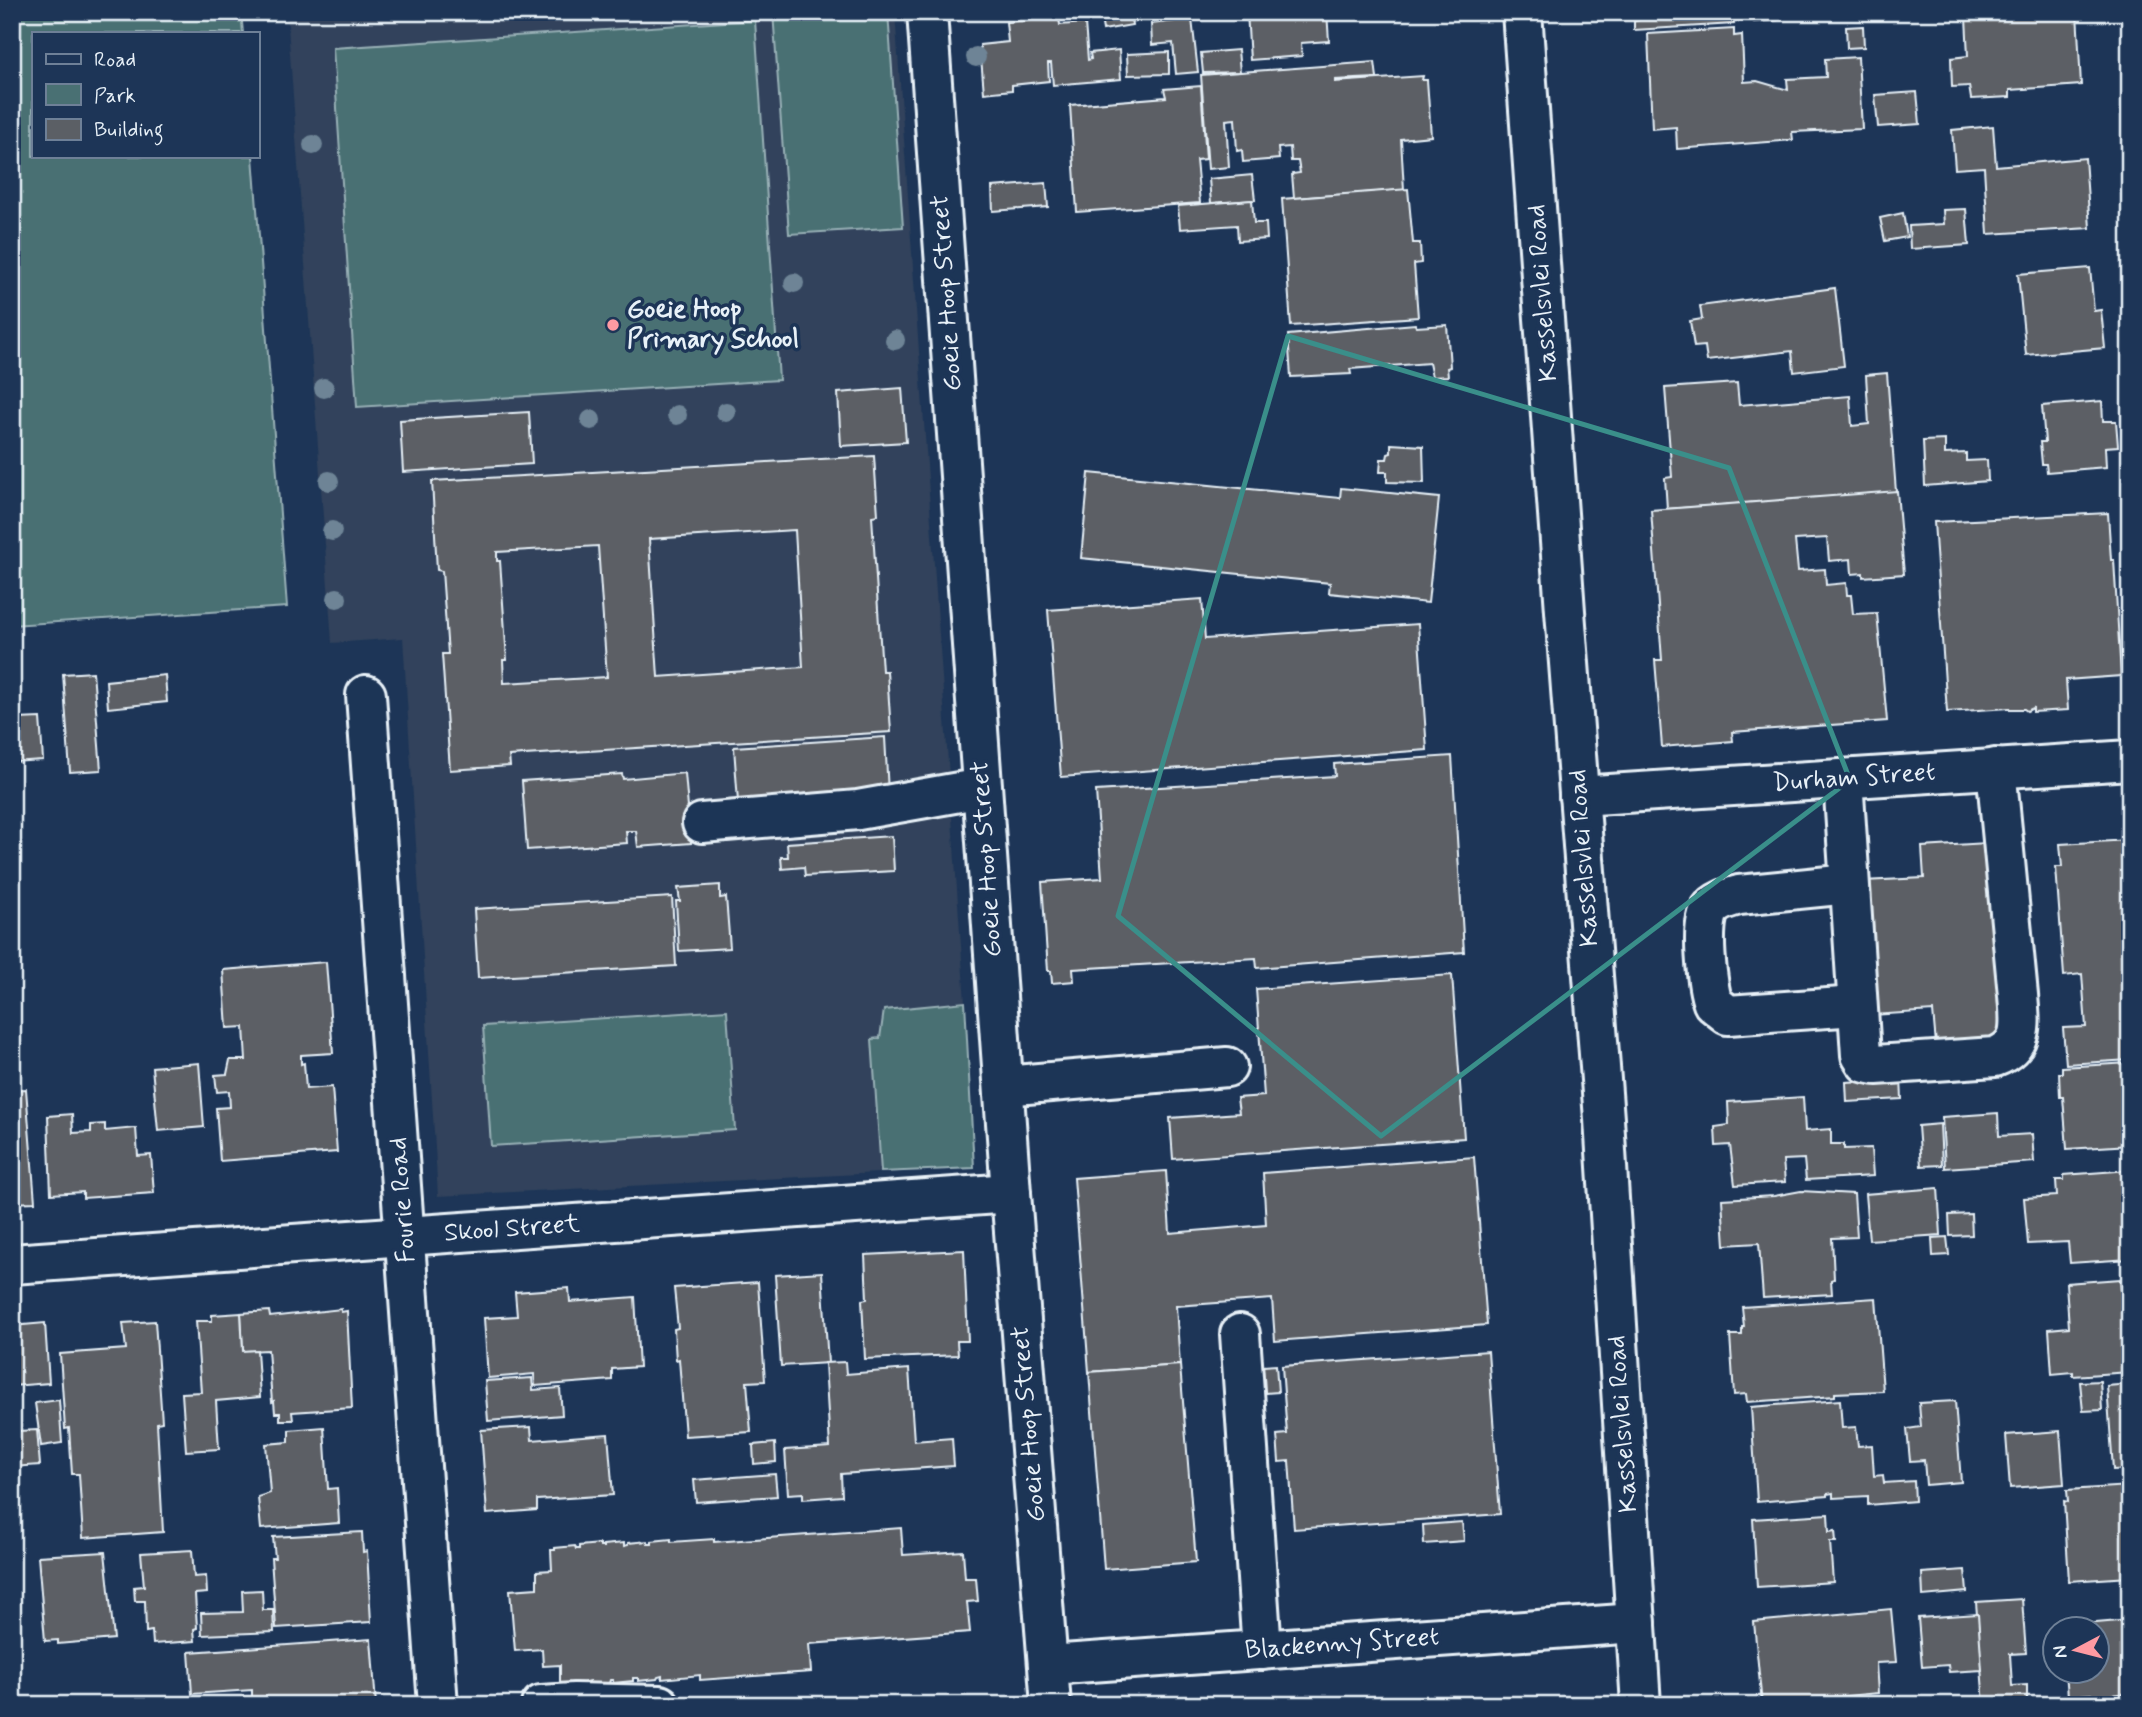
<svg xmlns="http://www.w3.org/2000/svg" width="2142" height="1717" viewBox="0 0 2142 1717" font-family="Mynerve,sans-serif">
<style>
.built{fill:#30425b}
.green{fill:#497073;stroke:#98b0b6;stroke-width:2}
.building{fill:#5b5f65;stroke:#e8f1f8;stroke-width:2;fill-rule:evenodd}
.lines{fill:none;stroke-linecap:round;stroke-linejoin:round}
.minor-casing{stroke:#e8f1f8;stroke-width:44}
.minor{stroke:#1d3557;stroke-width:38}
.tree{fill:#6e8496}
.marked{fill:none;stroke:#3a8f8a;stroke-width:5;stroke-linejoin:round}
.poi-dot{fill:#ff9aa2;stroke:#1d3557;stroke-width:2.5}
.labels{text-anchor:middle;dominant-baseline:central;stroke-width:7;stroke-linejoin:round;paint-order:stroke}
.street-label{font-size:26px;fill:#e8f1f8;stroke:#1d3557}
.poi-label{font-size:26px;font-weight:bold;fill:#e8f1f8;stroke:#1d3557;text-anchor:start}
</style>
<rect width="100%" height="100%" fill="#1d3557"/>
<filter id="ink" filterUnits="userSpaceOnUse"><feTurbulence type="fractalNoise" baseFrequency=".0143" numOctaves="2"/><feDisplacementMap in="SourceGraphic" scale="14" xChannelSelector="R" yChannelSelector="G"/><feConvolveMatrix kernelMatrix="1 2 1 2 8 2 1 2 1" color-interpolation-filters="sRGB"/></filter>
<g filter="url(#ink)">
<polygon class="built" points="287,12 895,12 965,1002 974,1168 438,1196 403,638 332,643"/>
<g class="green">
<polygon points="12,12 241,12 243,33 33,33 33,156 253,156 287,607 12,625"/>
<polygon points="773,12 888,12 903,227 789,234"/>
<polygon points="755,20 779,380 357,407 333,48"/>
<polygon points="965,1002 974,1168 881,1172 872,1039 880,1038 884,1010"/>
<polygon points="727,1010 735,1130 491,1146 483,1026"/>
</g>
<g class="building">
<polygon points="1100,12 1151,12 1152,15 1131,18 1132,25 1103,30"/>
<polygon points="1247,12 1327,12 1329,41 1301,43 1302,56 1250,60"/>
<polygon points="1638,12 1733,12 1734,24 1634,30 1634,21 1639,20"/>
<polygon points="1754,12 1776,12 1777,20 1754,22"/>
<polygon points="1998,12 2077,12 2081,85 2010,90 2010,97 1971,99 1969,86 1952,87 1951,58 1968,56 1966,17 1999,15"/>
<polygon points="1059,18 1060,25 1085,23 1088,60 1091,59 1090,53 1119,50 1121,79 1053,85 1051,63 1048,63 1049,81 1012,85 1012,90 984,93 980,45 1008,42 1006,22"/>
<polygon points="1192,19 1198,72 1176,74 1173,43 1152,45 1151,24"/>
<polygon points="1863,26 1864,47 1847,48 1846,27"/>
<polygon points="1734,29 1734,36 1742,35 1744,82 1757,81 1788,90 1787,79 1826,77 1825,59 1858,57 1862,129 1792,132 1793,140 1677,149 1676,127 1652,129 1648,34"/>
<polygon points="1238,50 1240,72 1203,73 1201,53"/>
<polygon points="1169,52 1169,74 1128,75 1127,54"/>
<polygon points="1375,62 1377,78 1335,80 1335,82 1423,76 1422,80 1427,80 1431,136 1401,139 1404,190 1294,198 1292,174 1300,173 1298,161 1291,161 1290,147 1278,148 1279,159 1243,162 1242,150 1237,151 1235,119 1226,120 1229,167 1208,169 1201,75"/>
<polygon points="1201,86 1206,159 1196,160 1200,203 1077,212 1070,105 1166,97 1164,89"/>
<polygon points="1917,92 1920,124 1878,127 1875,95"/>
<polygon points="1993,126 1996,166 2085,158 2090,228 1988,234 1984,167 1955,169 1952,130"/>
<polygon points="1252,175 1255,200 1211,203 1209,179"/>
<polygon points="1046,183 1048,207 993,211 992,187"/>
<polygon points="1408,189 1413,243 1420,243 1421,263 1414,264 1418,317 1291,326 1282,199"/>
<polygon points="1252,200 1254,223 1266,223 1267,239 1238,241 1237,225 1180,229 1178,206"/>
<polygon points="1966,209 1969,245 1910,249 1909,226 1944,224 1943,210"/>
<polygon points="1903,213 1907,237 1885,241 1880,218"/>
<polygon points="2090,268 2094,311 2101,310 2105,348 2026,355 2018,274"/>
<polygon points="1835,288 1844,366 1794,372 1792,351 1707,361 1705,346 1694,347 1690,321 1702,319 1700,306"/>
<polygon points="1415,324 1416,327 1447,325 1450,367 1447,368 1448,376 1432,377 1429,363 1350,369 1351,374 1291,377 1288,335"/>
<polygon points="1887,373 1896,492 1667,509 1665,478 1672,477 1665,388 1737,383 1739,405 1850,396 1852,426 1869,424 1866,375"/>
<polygon points="902,388 906,442 841,446 838,393"/>
<polygon points="2102,401 2103,421 2116,421 2118,446 2105,447 2106,467 2047,472 2046,464 2042,464 2040,442 2045,442 2042,406"/>
<polygon points="529,412 532,464 403,472 400,420"/>
<polygon points="1945,440 1945,454 1966,453 1966,461 1987,460 1988,481 1925,486 1923,441"/>
<polygon points="1391,444 1423,446 1424,483 1387,482 1387,472 1380,472 1381,459 1387,459 1388,454 1391,453"/>
<path d="M874,456L878,515L872,516L882,671H887L891,732L509,756L510,766L450,770L442,654H448L442,571L437,570L432,481ZM795,530L803,667L658,677L649,539ZM598,546L607,677L504,683L503,660H507L500,561H497V552Z"/>
<polygon points="1089,473 1340,498 1341,488 1439,498 1428,603 1329,593 1330,583 1081,558"/>
<polygon points="1897,491 1904,574 1863,577 1863,573 1852,574 1851,559 1829,561 1827,538 1795,540 1798,571 1825,569 1826,585 1846,583 1847,595 1851,595 1853,614 1877,613 1887,721 1732,732 1733,741 1662,747 1655,660 1662,660 1651,510"/>
<polygon points="2108,513 2111,560 2114,560 2121,676 2066,680 2068,710 2033,712 2033,708 2027,711 2024,709 2008,709 2010,708 1947,712 1934,522"/>
<polygon points="1202,599 1205,639 1418,624 1427,750 1061,777 1048,610"/>
<polygon points="93,672 101,770 70,772 63,674"/>
<polygon points="165,675 167,702 108,708 106,681"/>
<polygon points="40,718 43,760 12,762 12,740 20,739 18,719"/>
<polygon points="885,737 888,793 738,802 734,747"/>
<polygon points="1452,756 1464,952 1257,968 1256,958 1073,969 1074,981 1052,983 1051,971 1048,971 1042,882 1102,878 1096,791 1335,776 1334,764"/>
<polygon points="685,773 691,843 638,847 636,831 626,831 627,843 527,850 522,781 622,774 623,779"/>
<polygon points="892,836 894,871 805,876 804,867 782,869 781,857 788,857 787,843"/>
<polygon points="2130,840 2130,1060 2066,1064 2063,1028 2086,1027 2082,974 2064,976 2056,867 2062,867 2060,844"/>
<polygon points="1987,843 2002,1050 1937,1055 1933,1011 1873,1015 1863,881 1924,878 1922,847"/>
<polygon points="720,885 720,898 726,897 730,948 679,951 676,901 680,901 678,888"/>
<polygon points="672,897 676,966 478,978 474,909"/>
<polygon points="326,962 333,1053 301,1055 301,1064 304,1063 306,1089 332,1087 337,1152 220,1161 216,1108 230,1107 229,1091 217,1092 215,1075 227,1074 230,1060 246,1060 244,1027 227,1028 223,970"/>
<polygon points="1452,975 1464,1138 1173,1159 1170,1118 1239,1113 1237,1098 1264,1096 1256,989"/>
<polygon points="199,1063 204,1127 158,1131 152,1067"/>
<polygon points="2130,1063 2130,1145 2067,1149 2063,1097 2060,1097 2059,1073 2062,1073 2062,1067"/>
<polygon points="1901,1079 1902,1099 1847,1102 1846,1082"/>
<polygon points="26,1089 35,1202 12,1203 12,1090"/>
<polygon points="1803,1097 1805,1131 1831,1129 1831,1144 1844,1144 1844,1149 1871,1148 1873,1176 1806,1180 1804,1159 1783,1160 1785,1182 1735,1185 1730,1145 1716,1146 1715,1127 1729,1125 1728,1102"/>
<polygon points="1998,1113 1999,1136 2032,1134 2034,1162 1945,1168 1942,1117"/>
<polygon points="72,1114 73,1133 91,1132 91,1125 105,1124 105,1131 136,1128 138,1156 151,1155 154,1193 83,1198 83,1192 51,1194 48,1116"/>
<polygon points="1940,1124 1942,1165 1921,1166 1918,1126"/>
<polygon points="1474,1157 1487,1325 1275,1341 1272,1299 1176,1306 1180,1365 1089,1372 1074,1178 1166,1171 1170,1233 1266,1225 1263,1173"/>
<polygon points="2130,1170 2130,1259 2070,1263 2068,1242 2028,1244 2024,1198 2057,1196 2056,1180 2064,1180 2064,1175"/>
<polygon points="1938,1188 1941,1235 1869,1240 1865,1194"/>
<polygon points="1801,1191 1854,1194 1857,1237 1832,1238 1834,1279 1831,1280 1832,1294 1763,1298 1759,1243 1725,1245 1722,1199 1774,1196"/>
<polygon points="1971,1214 1972,1235 1950,1236 1949,1215"/>
<polygon points="1947,1237 1949,1255 1933,1256 1932,1238"/>
<polygon points="964,1250 968,1341 957,1341 958,1355 865,1359 862,1300 867,1299 865,1255"/>
<polygon points="822,1272 828,1363 781,1366 775,1275"/>
<polygon points="2120,1279 2123,1311 2130,1311 2130,1372 2073,1376 2073,1372 2052,1374 2049,1329 2069,1327 2066,1283"/>
<polygon points="758,1282 765,1381 747,1382 751,1432 685,1436 679,1359 676,1360 674,1329 678,1328 674,1288"/>
<polygon points="569,1288 570,1302 635,1297 639,1367 612,1369 612,1380 535,1386 534,1374 488,1378 484,1318 517,1316 515,1292"/>
<polygon points="1876,1298 1883,1391 1835,1393 1835,1396 1747,1402 1746,1394 1734,1395 1730,1335 1742,1335 1742,1327 1744,1327 1742,1307"/>
<polygon points="341,1309 341,1312 347,1311 352,1408 292,1412 293,1420 280,1420 280,1413 275,1413 274,1401 272,1402 268,1350 243,1351 241,1313 269,1311 270,1317"/>
<polygon points="241,1313 243,1351 257,1350 260,1397 216,1401 219,1449 186,1451 182,1393 201,1392 196,1321 212,1321 212,1315"/>
<polygon points="155,1321 162,1422 157,1423 163,1532 83,1538 79,1474 72,1474 69,1428 65,1429 60,1354 126,1349 123,1323"/>
<polygon points="45,1323 49,1383 12,1386 12,1326"/>
<polygon points="1488,1351 1500,1514 1294,1529 1289,1461 1279,1462 1277,1435 1287,1434 1282,1366"/>
<polygon points="845,1362 846,1374 909,1369 914,1441 952,1438 954,1466 841,1474 842,1496 803,1499 803,1493 788,1494 785,1450 830,1447 825,1363"/>
<polygon points="1180,1365 1196,1562 1104,1569 1089,1372"/>
<polygon points="1276,1365 1278,1392 1251,1394 1250,1367"/>
<polygon points="532,1378 533,1390 560,1388 562,1415 488,1421 485,1381"/>
<polygon points="2100,1381 2102,1410 2083,1411 2080,1382"/>
<polygon points="2130,1384 2130,1469 2113,1470 2107,1386"/>
<polygon points="59,1400 62,1443 41,1446 35,1403"/>
<polygon points="1840,1400 1842,1428 1856,1427 1858,1446 1872,1445 1874,1476 1883,1475 1884,1483 1914,1481 1915,1501 1868,1505 1868,1496 1833,1498 1833,1493 1827,1494 1827,1496 1757,1502 1751,1407"/>
<polygon points="1955,1401 1961,1482 1926,1485 1924,1460 1910,1461 1907,1429 1921,1427 1919,1403"/>
<polygon points="12,1415 13,1421 18,1421 18,1431 37,1430 40,1465 12,1467"/>
<polygon points="324,1427 328,1489 337,1488 339,1523 261,1529 258,1497 270,1493 266,1444 289,1442 289,1430"/>
<polygon points="531,1427 532,1440 608,1434 613,1495 537,1500 537,1510 487,1514 481,1430"/>
<polygon points="2060,1431 2064,1484 2010,1488 2006,1435"/>
<polygon points="775,1443 776,1462 754,1464 753,1445"/>
<polygon points="775,1474 777,1496 696,1502 694,1480"/>
<polygon points="2130,1486 2130,1577 2069,1581 2064,1501 2068,1502 2067,1490"/>
<polygon points="1828,1514 1829,1532 1835,1531 1836,1542 1830,1542 1833,1582 1757,1587 1753,1519"/>
<polygon points="1462,1522 1464,1541 1424,1544 1423,1525"/>
<polygon points="901,1528 903,1555 963,1551 965,1578 976,1578 978,1601 967,1602 970,1632 809,1644 811,1672 700,1680 700,1675 662,1679 662,1676 658,1677 657,1679 638,1681 638,1678 633,1678 633,1681 613,1683 613,1680 610,1680 609,1683 589,1684 589,1681 585,1682 585,1685 564,1686 564,1684 560,1684 560,1665 543,1666 542,1649 515,1651 510,1590 537,1588 537,1571 552,1570 551,1550 555,1550 555,1548 575,1546 576,1549 579,1549 579,1546 600,1544 600,1547 603,1547 603,1545 624,1543 624,1546 628,1545 628,1543 648,1541 648,1544 652,1544 652,1541 671,1539 671,1542 714,1539 714,1542"/>
<polygon points="362,1532 363,1552 367,1551 371,1622 276,1628 271,1558 275,1558 273,1537"/>
<polygon points="192,1550 194,1577 206,1576 207,1593 195,1594 197,1628 194,1629 195,1641 153,1644 152,1631 146,1632 145,1601 135,1601 134,1587 144,1586 141,1553"/>
<polygon points="105,1552 114,1639 58,1644 58,1640 45,1641 38,1556"/>
<polygon points="1965,1570 1967,1592 1923,1596 1922,1573"/>
<polygon points="262,1590 263,1610 273,1610 274,1632 202,1635 201,1613 243,1612 242,1591"/>
<polygon points="2022,1599 2026,1653 2010,1654 2012,1686 2027,1685 2027,1705 1984,1705 1976,1602"/>
<polygon points="1891,1609 1896,1662 1876,1663 1878,1693 1816,1699 1816,1705 1762,1705 1754,1622"/>
<polygon points="1978,1614 1982,1670 1949,1672 1948,1665 1922,1667 1918,1618"/>
<polygon points="2130,1620 2130,1693 2092,1697 2091,1694 2068,1696 2066,1672 2096,1672 2096,1630 2078,1630 2085,1629 2085,1624"/>
<polygon points="371,1639 376,1705 252,1705 252,1690 192,1694 189,1652"/>
</g>
<g class="lines">
<defs>
<g id="minor">
<polyline points="927,12 1011,1193 1051,1705"/>
<polyline points="1522,12 1565,611 1604,1119 1641,1705"/>
<polyline points="366,695 438,1705"/>
<path d="M1843,779L1861,1055L1866,1063L1876,1065L1995,1057C2025,1046 2020,1022 2018,995L1996,768"/>
<polyline points="1579,796 2130,760"/>
<polyline points="702,823 858,810 982,788"/>
<path d="M1849,884L1739,895C1728,898 1716,901 1710,910C1700,924 1707,987 1713,1003L1728,1015L1857,1006"/>
<polyline points="1004,1086 1227,1067"/>
<polyline points="12,1264 1011,1193"/>
<polyline points="1240,1334 1262,1650"/>
<polyline points="1049,1665 1636,1623"/>
<polyline points="541,1705 574,1703 660,1705"/>
</g>
</defs>
<use href="#minor" class="minor-casing"/>
<use href="#minor" class="minor"/>
</g>
<g class="tree">
<circle cx="976" cy="57" r="10"/>
<circle cx="313" cy="145" r="10"/>
<circle cx="794" cy="283" r="10"/>
<circle cx="895" cy="340" r="10"/>
<circle cx="324" cy="388" r="10"/>
<circle cx="726" cy="412" r="10"/>
<circle cx="677" cy="415" r="10"/>
<circle cx="591" cy="420" r="10"/>
<circle cx="329" cy="481" r="10"/>
<circle cx="332" cy="531" r="10"/>
<circle cx="337" cy="598" r="10"/>
</g>
</g>
<path class="marked" d="M1288,336L1729,468L1850,780L1381,1136L1118,916Z"/>
<circle class="poi-dot" cx="613" cy="325" r="7"/>
<g class="labels">
<g class="street-label">
<text transform="translate(947 293) rotate(-94)">Goeie Hoop Street</text>
<text transform="translate(1543 293) rotate(-94)">Kasselsvlei Road</text>
<text transform="translate(1854 778) rotate(-4)">Durham Street</text>
<text transform="translate(1584 858) rotate(-94)">Kasselsvlei Road</text>
<text transform="translate(987 859) rotate(-94)">Goeie Hoop Street</text>
<text transform="translate(403 1200) rotate(-94)">Fourie Road</text>
<text transform="translate(512 1229) rotate(-4)">Skool Street</text>
<text transform="translate(1029 1424) rotate(-95)">Goeie Hoop Street</text>
<text transform="translate(1623 1424) rotate(-94)">Kasselsvlei Road</text>
<text transform="translate(1342 1644) rotate(-4)">Blackenny Street</text>
</g>
<g class="poi-label">
<text x="627" y="310">Goeie Hoop<tspan x="627" dy="30">Primary School</tspan></text>
</g>
</g>
<rect width="2142" height="1717" fill="none" stroke="#1d3557" stroke-width="42"/>
<rect x="21" y="21" width="2100" height="1675" fill="none" stroke="#e8f1f8" stroke-width="2.5" filter="url(#ink)"/>
<rect x="32" y="32" width="228" height="126" fill="#1d3557" stroke="#6e8097" stroke-width="2"/>
<rect x="46" y="54" width="35" height="10" fill="#1d3557" stroke="#6e8097" stroke-width="2"/>
<text x="94" y="66" font-size="21" fill="#e8f1f8">Road</text>
<rect x="46" y="84" width="35" height="21" fill="#497073" stroke="#6e8097" stroke-width="2"/>
<text x="94" y="102" font-size="21" fill="#e8f1f8">Park</text>
<rect x="46" y="119" width="35" height="21" fill="#5b5f65" stroke="#6e8097" stroke-width="2"/>
<text x="94" y="136" font-size="21" fill="#e8f1f8">Building</text>
<g transform="translate(2076 1650) rotate(263)"><circle r="33" fill="#1d3557" stroke="#6e8097" stroke-width="2"/>
<path d="M0-5L12 26L0 18L-12 26Z" fill="#ff9aa2"/>
<text y="-10" font-size="19" font-weight="bold" text-anchor="middle" fill="#e8f1f8">N</text>
</g>
</svg>
